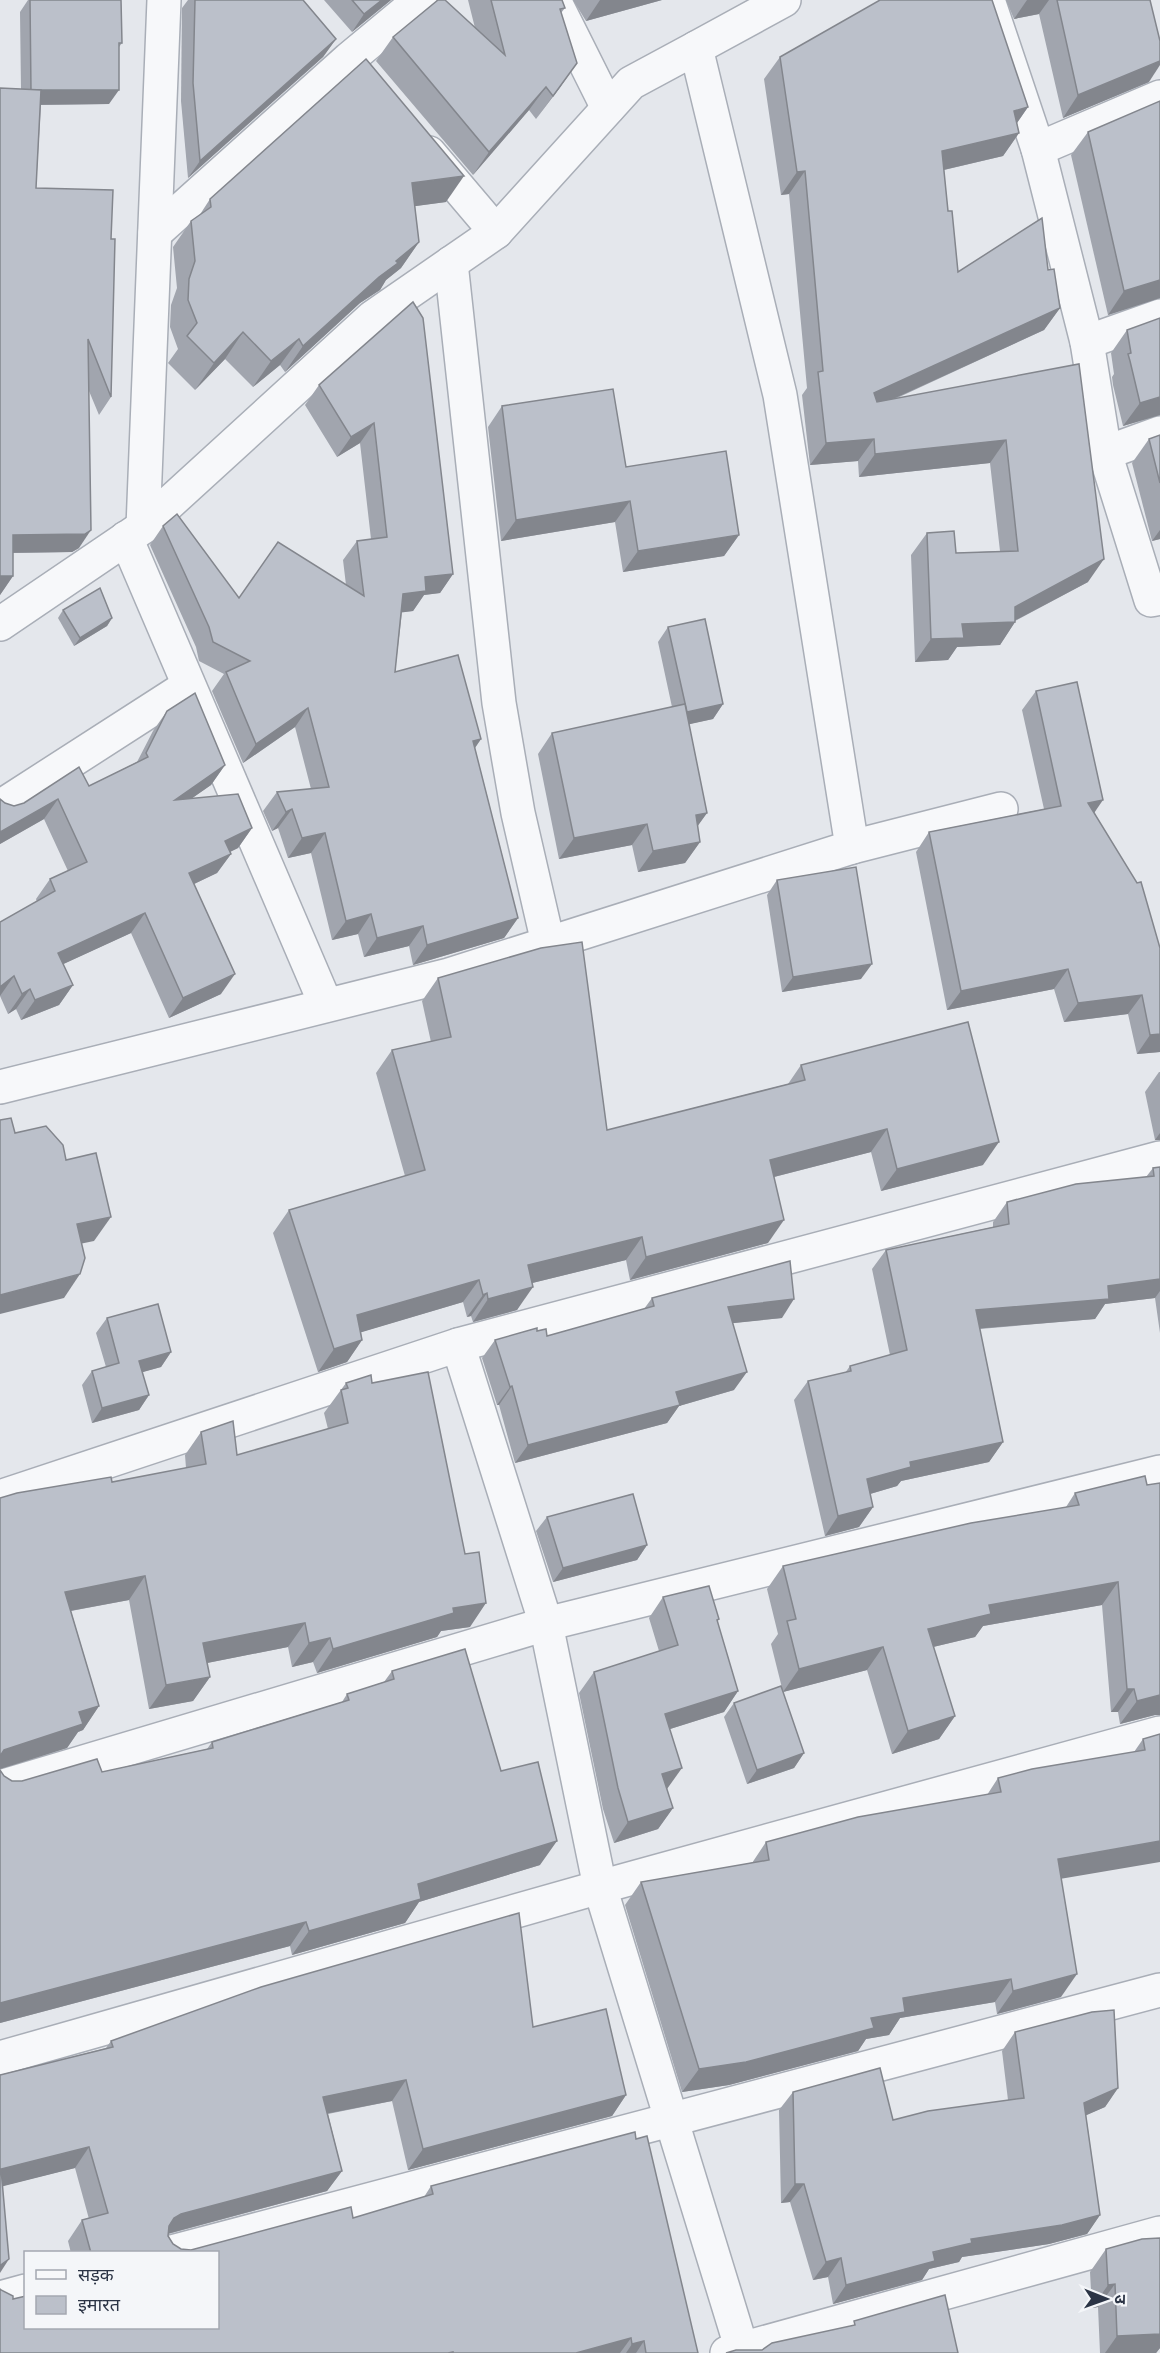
<svg xmlns="http://www.w3.org/2000/svg" width="1160" height="2353" viewBox="0 0 1160 2353" font-family="'Roboto Condensed','Noto Sans Devanagari',sans-serif">
<style>
.lines{fill:none;stroke-linecap:round;stroke-linejoin:round}
.minor-casing{stroke:#a9aeb7;stroke-width:36}
.minor{stroke:#f7f8fa;stroke-width:33}
.wall{fill:#a1a5ae}
.shaded-wall{fill:#83868d}
.building{fill:#bbc0ca;stroke:#83868d;stroke-width:1.5}
</style>
<rect width="100%" height="100%" fill="#e4e7ec"/>
<g class="lines">
<defs>
<g id="minor">
<polyline points="554,0 608,108"/>
<polyline points="988,0 1038,149 1087,342 1105,453 1160,433"/>
<polyline points="1038,149 1160,97"/>
<polyline points="429,153 496,232"/>
<polyline points="155,233 349,59 420,0"/>
<polyline points="451,263 499,703 518,813 548,943"/>
<polyline points="1087,342 1160,316"/>
<polyline points="1105,453 1151,600 1160,598"/>
<polyline points="143,527 164,0"/>
<polyline points="126,538 326,1005"/>
<polyline points="0,624 143,527 373,317 496,232 631,83 696,48"/>
<polyline points="0,807 188,686"/>
<polyline points="852,847 1001,809"/>
<polyline points="0,1087 449,975 852,847 780,395 696,48 784,0"/>
<polyline points="458,1345 1160,1158"/>
<polyline points="0,1497 458,1345 546,1624 0,1787"/>
<polyline points="0,2058 600,1887 1160,1733"/>
<polyline points="172,2252 1160,1990"/>
<polyline points="0,2298 26,2291"/>
<polyline points="727,2353 1160,2233"/>
<polyline points="743,2353 600,1887 546,1624 1160,1472"/>
</g>
</defs>
<use href="#minor" class="minor-casing"/>
<use href="#minor" class="minor"/>
</g>
<g class="wall">
<polygon points="28,0 121,0 122,43 119,47 109,104 41,105 36,188 111,239 111,397 99,415 89,391 79,548 72,552 13,553 13,576 0,595 0,88 21,89 20,12"/>
<polygon points="188,0 303,0 336,39 323,57 188,178 181,101 182,8"/>
<polygon points="324,0 391,0 352,32"/>
<polygon points="468,0 562,0 565,8 561,13 561,86 536,119 529,110 473,175 376,61 393,37 475,28"/>
<polygon points="573,0 662,0 586,21"/>
<polygon points="1006,0 1150,0 1149,82 1063,118 1039,14 1014,19"/>
<polygon points="780,57 1028,107 1017,123 1019,133 1003,156 944,170 948,211 958,272 1048,270 1060,308 1044,330 895,399 1079,364 1088,582 1015,621 1015,622 1000,645 957,647 948,660 915,662 911,555 927,533 956,553 1000,551 990,463 859,477 858,461 810,465 802,395 807,388 789,194 781,195 764,79"/>
<polygon points="1088,132 1160,298 1108,315 1071,155"/>
<polygon points="210,199 446,202 415,206 419,242 401,268 386,280 380,290 360,303 285,372 280,365 253,387 225,359 195,390 168,363 178,349 170,327 171,305 177,288 173,247 191,221 199,216"/>
<polygon points="413,302 453,574 440,593 424,595 413,611 402,612 395,672 481,739 475,748 518,918 504,938 413,965 409,946 364,957 358,934 332,940 311,853 288,858 278,828 272,831 263,811 277,792 311,789 295,727 243,763 212,691 224,674 199,661 196,647 150,545 163,526 239,598 346,585 343,560 357,541 371,539 360,443 337,457 305,405 319,385"/>
<polygon points="1127,330 1160,415 1123,426 1113,385 1112,377 1114,374 1111,353"/>
<polygon points="502,406 626,467 739,535 724,556 623,572 615,522 501,541 488,427"/>
<polygon points="1160,435 1160,539 1152,541 1132,463 1149,439"/>
<polygon points="63,610 112,618 107,626 74,646 58,618"/>
<polygon points="668,627 723,704 713,719 689,724 707,813 697,826 700,842 685,863 638,872 632,845 559,859 538,754 552,733 672,707 658,642"/>
<polygon points="1036,691 1160,948 1160,1052 1137,1054 1128,1014 1064,1022 1054,989 947,1010 916,852 929,832 1044,809 1022,710"/>
<polygon points="167,711 225,765 211,785 192,798 252,828 238,848 230,852 231,854 217,873 194,884 221,994 169,1018 131,933 63,964 73,985 59,1005 21,1020 16,1009 8,1014 0,996 0,922 37,902 36,899 50,879 68,871 44,819 0,844 0,799 5,803 14,806 89,786 137,762 153,731"/>
<polygon points="777,880 861,979 782,992 767,895"/>
<polygon points="438,978 607,1130 788,1084 801,1065 983,1165 881,1191 871,1152 774,1177 768,1243 630,1280 626,1260 532,1283 517,1310 473,1322 471,1316 467,1317 463,1302 361,1332 362,1340 347,1362 318,1372 273,1233 289,1210 405,1176 376,1073 392,1050 431,1042 422,1001"/>
<polygon points="1159,1072 1160,1072 1160,1140 1155,1140 1145,1092"/>
<polygon points="1160,1167 1160,1333 1155,1298 1105,1304 1095,1319 980,1329 1003,1442 989,1462 901,1481 897,1486 870,1494 873,1507 859,1527 825,1536 794,1400 808,1381 845,1373 850,1366 890,1355 872,1269 886,1250 993,1227 993,1222 1007,1202 1146,1177 1153,1168"/>
<polygon points="652,1298 782,1318 733,1323 734,1390 679,1406 667,1423 515,1463 499,1405 497,1405 482,1358 495,1340 537,1331 547,1336 644,1309"/>
<polygon points="107,1318 171,1352 161,1367 142,1372 149,1395 139,1410 92,1423 82,1385 92,1371 106,1367 96,1333"/>
<polygon points="346,1383 372,1383 470,1627 441,1631 437,1637 317,1673 313,1662 292,1667 288,1647 207,1663 210,1677 193,1701 149,1709 129,1600 71,1611 99,1706 83,1730 78,1732 67,1748 0,1769 112,1482 186,1468 185,1455 201,1432 237,1455 328,1429 324,1413"/>
<polygon points="1145,1476 1155,1715 1120,1724 1118,1712 1111,1712 1102,1605 983,1626 975,1637 933,1647 955,1716 939,1739 892,1754 867,1670 783,1692 804,1753 794,1768 747,1784 724,1717 734,1703 782,1688 771,1644 778,1634 767,1589 783,1566 1066,1507 1075,1493"/>
<polygon points="547,1517 647,1545 637,1560 553,1582 536,1531"/>
<polygon points="663,1597 719,1619 717,1621 738,1691 724,1712 670,1729 667,1789 673,1808 658,1829 614,1843 603,1809 579,1693 594,1672 659,1651 649,1618"/>
<polygon points="392,1671 501,1771 540,1865 419,1902 405,1923 292,1955 290,1946 0,2023 0,1770 4,1776 12,1781 22,1781 102,1772 207,1749 212,1742 342,1702 347,1694 384,1682"/>
<polygon points="1160,1734 1061,1878 1061,1997 997,2014 995,2002 900,2018 889,2035 866,2039 858,2051 729,2085 682,2092 625,1905 641,1882 752,1863 766,1842 987,1795 998,1778 1134,1752 1143,1739"/>
<polygon points="533,2027 626,2095 612,2116 408,2170 392,2101 328,2114 342,2171 327,2191 168,2234 168,2236 173,2244 181,2249 191,2250 353,2218 424,2197 431,2186 698,2353 0,2353 1,2290 13,2299 218,2253 71,2253 68,2241 82,2220 89,2219 75,2168 2,2186 0,2273 0,2075 106,2048 111,2041"/>
<polygon points="1015,2032 1118,2088 1105,2107 1086,2115 1100,2215 1087,2234 1049,2244 962,2257 959,2262 929,2269 922,2280 833,2304 828,2277 813,2280 790,2202 781,2203 779,2110 793,2092 893,2120 1008,2100 1002,2051"/>
<polygon points="1106,2249 1160,2348 1156,2353 1100,2353 1098,2307 1092,2308 1090,2272"/>
</g>
<g class="shaded-wall">
<polygon points="382,0 391,0 352,32 364,14"/>
<polygon points="600,0 662,0 586,21"/>
<polygon points="1027,0 1049,0 1039,14 1014,19"/>
<polygon points="336,39 323,57 188,178 200,161"/>
<polygon points="1160,61 1160,65 1149,82 1063,118 1078,95"/>
<polygon points="577,63 561,86 536,119 553,96"/>
<polygon points="546,87 529,110 473,175 489,152"/>
<polygon points="31,90 119,90 109,104 21,105"/>
<polygon points="1028,107 1012,130 1014,111"/>
<polygon points="1019,133 1003,156 926,174 942,151"/>
<polygon points="805,171 789,194 781,195 797,172"/>
<polygon points="464,176 446,202 394,209 412,183"/>
<polygon points="419,242 401,268 386,280 380,290 360,303 285,372 303,346 396,261"/>
<polygon points="1160,280 1160,298 1108,315 1124,291"/>
<polygon points="1060,308 1044,330 858,415 874,393"/>
<polygon points="243,332 225,359 195,390 214,363"/>
<polygon points="299,339 280,365 253,387 271,361"/>
<polygon points="1160,397 1160,415 1123,426 1140,403"/>
<polygon points="374,423 360,443 337,457 351,437"/>
<polygon points="874,439 858,461 810,465 826,443"/>
<polygon points="1006,440 990,463 859,477 875,454"/>
<polygon points="630,501 615,522 501,541 516,520"/>
<polygon points="91,530 79,548 72,552 0,553 13,535"/>
<polygon points="1160,530 1160,539 1152,541"/>
<polygon points="739,535 724,556 623,572 638,551"/>
<polygon points="1104,559 1088,582 1012,622 1015,622 1000,645 957,647 948,660 915,662 931,639 962,624 1015,607"/>
<polygon points="453,574 440,593 424,595 413,611 390,614 403,594 425,577"/>
<polygon points="0,576 13,576 0,595"/>
<polygon points="112,618 107,626 74,646 80,638"/>
<polygon points="723,704 713,719 677,727 687,712"/>
<polygon points="308,708 295,727 243,763 256,744"/>
<polygon points="481,739 467,759 473,741"/>
<polygon points="225,765 211,785 161,820 175,800"/>
<polygon points="58,799 44,819 0,844 0,832"/>
<polygon points="1103,800 1090,819 1088,803"/>
<polygon points="292,809 278,828 272,831 286,812"/>
<polygon points="707,813 692,834 696,815"/>
<polygon points="647,824 632,845 559,859 574,838"/>
<polygon points="252,828 238,848 211,861 225,841"/>
<polygon points="325,833 311,853 288,858 302,838"/>
<polygon points="700,842 685,863 638,872 653,851"/>
<polygon points="231,854 217,873 175,893 189,873"/>
<polygon points="145,913 131,933 44,973 58,953"/>
<polygon points="371,914 358,934 332,940 346,921"/>
<polygon points="518,918 504,938 413,965 427,945"/>
<polygon points="423,926 409,946 364,957 377,938"/>
<polygon points="872,964 861,979 782,992 793,977"/>
<polygon points="1068,969 1054,989 947,1010 961,991"/>
<polygon points="235,974 221,994 169,1018 183,998"/>
<polygon points="14,976 0,996 0,987"/>
<polygon points="73,985 59,1005 21,1020 35,1000"/>
<polygon points="30,989 16,1009 8,1014 22,994"/>
<polygon points="1142,995 1128,1014 1064,1022 1078,1003"/>
<polygon points="1160,1034 1160,1052 1137,1054 1150,1035"/>
<polygon points="887,1129 871,1152 754,1182 770,1160"/>
<polygon points="1160,1133 1160,1140 1155,1140"/>
<polygon points="999,1142 983,1165 881,1191 897,1169"/>
<polygon points="111,1217 94,1241 60,1248 77,1224"/>
<polygon points="784,1220 768,1243 630,1280 646,1257"/>
<polygon points="642,1237 626,1260 512,1288 528,1265"/>
<polygon points="80,1274 64,1298 0,1314 0,1295"/>
<polygon points="1160,1279 1160,1291 1155,1298 1105,1304 1095,1319 962,1330 976,1310 1108,1286"/>
<polygon points="479,1280 463,1302 342,1338 357,1315"/>
<polygon points="533,1287 517,1310 473,1322 488,1299"/>
<polygon points="487,1293 471,1316 467,1317 483,1295"/>
<polygon points="794,1299 782,1318 715,1325 728,1307"/>
<polygon points="362,1340 347,1362 318,1372 334,1349"/>
<polygon points="171,1352 161,1367 129,1376 139,1361"/>
<polygon points="747,1372 734,1390 679,1406 667,1423 515,1463 528,1445 676,1392"/>
<polygon points="512,1386 499,1405 497,1405 510,1387"/>
<polygon points="149,1395 139,1410 92,1423 102,1408"/>
<polygon points="1003,1442 989,1462 901,1481 897,1486 853,1499 867,1479 910,1462"/>
<polygon points="873,1507 859,1527 825,1536 838,1516"/>
<polygon points="647,1545 637,1560 553,1582 563,1568"/>
<polygon points="145,1576 129,1600 48,1615 65,1592"/>
<polygon points="1118,1582 1102,1605 983,1626 975,1637 912,1652 928,1629 989,1605"/>
<polygon points="486,1603 470,1627 441,1631 437,1637 317,1673 333,1649 453,1608"/>
<polygon points="305,1623 288,1647 187,1667 203,1643"/>
<polygon points="330,1638 313,1662 292,1667 309,1643"/>
<polygon points="883,1647 867,1670 783,1692 799,1669"/>
<polygon points="210,1677 193,1701 149,1709 166,1685"/>
<polygon points="1127,1689 1134,1689 1118,1712 1111,1712"/>
<polygon points="738,1691 724,1712 651,1735 665,1714"/>
<polygon points="1160,1695 1160,1715 1155,1715 1120,1724 1137,1701"/>
<polygon points="99,1706 83,1730 78,1732 67,1748 0,1769 0,1755 4,1750 79,1712"/>
<polygon points="955,1716 939,1739 892,1754 908,1731"/>
<polygon points="804,1753 794,1768 747,1784 757,1770"/>
<polygon points="682,1768 667,1789 662,1774"/>
<polygon points="673,1808 658,1829 614,1843 628,1822"/>
<polygon points="557,1841 540,1865 419,1902 405,1923 292,1955 309,1931 418,1884"/>
<polygon points="1160,1841 1160,1862 1042,1882 1058,1859"/>
<polygon points="306,1922 290,1946 0,2023 0,2003"/>
<polygon points="1077,1974 1061,1997 997,2014 1013,1991"/>
<polygon points="1011,1979 995,2002 900,2018 889,2035 866,2039 858,2051 729,2085 682,2092 699,2069 871,2018 903,1998"/>
<polygon points="406,2080 392,2101 309,2117 323,2097"/>
<polygon points="1118,2088 1105,2107 1071,2122 1084,2103"/>
<polygon points="626,2095 612,2116 408,2170 423,2149"/>
<polygon points="89,2147 75,2168 0,2187 1,2169"/>
<polygon points="342,2171 327,2191 167,2234 159,2238 174,2218 181,2214"/>
<polygon points="795,2184 804,2184 790,2202 781,2203"/>
<polygon points="1100,2215 1087,2234 1049,2244 962,2257 959,2262 929,2269 922,2280 833,2304 846,2285 971,2239"/>
<polygon points="841,2258 828,2277 813,2280 826,2262"/>
<polygon points="9,2259 0,2273 0,2266 2,2264"/>
<polygon points="1115,2284 1098,2307 1092,2308 1108,2285"/>
<polygon points="1160,2334 1160,2348 1156,2353 1105,2353 1117,2336"/>
<polygon points="631,2338 620,2353 576,2353"/>
<polygon points="644,2341 636,2353 626,2353 632,2344"/>
</g>
<g class="building">
<polygon points="30,0 121,0 122,43 119,43 119,90 31,90"/>
<polygon points="195,0 303,0 336,39 200,161 193,83"/>
<polygon points="352,0 382,0 364,14"/>
<polygon points="438,0 445,0 505,55 491,0 562,0 565,8 560,9 577,63 553,96 546,87 489,152 393,37"/>
<polygon points="880,0 992,0 1028,107 1014,111 1019,133 942,151 948,211 952,211 958,272 1042,218 1048,270 1054,269 1060,308 874,393 877,402 1079,364 1104,559 1015,607 1015,622 962,624 964,638 931,639 927,533 954,531 956,553 1018,551 1006,440 875,454 874,439 826,443 818,372 823,371 805,171 797,172 780,57"/>
<polygon points="1057,0 1150,0 1160,41 1160,61 1078,95"/>
<polygon points="366,59 464,176 412,183 419,242 396,261 398,263 379,277 303,346 299,339 271,361 243,332 214,363 187,336 197,323 188,300 189,279 195,261 191,221 211,207 210,199"/>
<polygon points="0,88 41,90 36,188 113,190 111,239 115,239 111,397 88,339 91,530 85,534 13,535 13,576 0,576"/>
<polygon points="1160,101 1160,280 1124,291 1088,132"/>
<polygon points="413,302 423,318 453,574 425,577 426,591 403,594 395,672 458,655 481,739 473,741 518,918 427,945 423,926 377,938 371,914 346,921 325,833 302,838 292,809 286,812 277,792 329,787 308,708 256,744 226,672 250,661 213,642 209,627 163,526 177,514 239,598 278,542 364,596 357,541 387,537 374,423 351,437 319,385"/>
<polygon points="1160,318 1160,397 1140,403 1130,361 1128,354 1131,353 1127,330"/>
<polygon points="613,389 626,467 726,451 739,535 638,551 630,501 516,520 502,406"/>
<polygon points="1160,435 1160,483 1149,439"/>
<polygon points="100,588 112,618 80,638 63,610"/>
<polygon points="705,619 723,704 687,712 668,627"/>
<polygon points="1077,682 1103,800 1088,803 1137,883 1141,882 1160,948 1160,1034 1150,1035 1142,995 1078,1003 1068,969 961,991 929,832 1061,806 1036,691"/>
<polygon points="195,693 225,765 175,800 238,794 252,828 225,841 231,854 189,873 235,974 183,998 145,913 58,953 73,985 35,1000 30,989 22,994 14,976 0,987 0,922 55,891 50,879 87,862 58,799 0,832 0,799 5,803 14,806 24,803 79,767 89,786 148,757 146,753 167,711"/>
<polygon points="685,704 707,813 696,815 700,842 653,851 647,824 574,838 552,733"/>
<polygon points="856,867 872,964 793,977 777,880"/>
<polygon points="582,942 607,1130 805,1080 801,1065 968,1022 999,1142 897,1169 887,1129 770,1160 784,1220 646,1257 642,1237 528,1265 533,1287 488,1299 487,1293 483,1295 479,1280 357,1315 362,1340 334,1349 289,1210 425,1170 392,1050 451,1037 438,978 541,948"/>
<polygon points="11,1118 15,1133 46,1126 63,1145 66,1160 96,1153 111,1217 77,1224 85,1258 80,1274 0,1295 0,1120"/>
<polygon points="1160,1167 1160,1279 1108,1286 1109,1299 976,1310 1003,1442 910,1462 911,1467 867,1479 873,1507 838,1516 808,1381 851,1371 850,1366 907,1350 886,1250 1009,1224 1007,1202 1076,1184 1154,1176 1153,1168"/>
<polygon points="790,1261 794,1299 728,1307 747,1372 676,1392 680,1405 528,1445 512,1386 510,1387 495,1340 537,1328 537,1331 546,1329 547,1336 654,1306 652,1298"/>
<polygon points="158,1304 171,1352 139,1361 149,1395 102,1408 92,1371 119,1363 107,1318"/>
<polygon points="428,1372 465,1554 479,1552 486,1603 453,1608 454,1613 333,1649 330,1638 309,1643 305,1623 203,1643 210,1677 166,1685 145,1576 65,1592 99,1706 79,1712 83,1724 4,1750 0,1756 0,1498 17,1493 111,1477 112,1482 206,1464 201,1432 233,1421 237,1455 348,1423 341,1390 348,1388 346,1383 371,1375 372,1383"/>
<polygon points="1145,1476 1147,1485 1160,1483 1160,1695 1137,1701 1134,1689 1127,1689 1118,1582 989,1605 991,1614 928,1629 955,1716 908,1731 883,1647 799,1669 787,1621 796,1619 783,1566 971,1523 1079,1505 1075,1493"/>
<polygon points="633,1494 647,1545 563,1568 547,1517"/>
<polygon points="709,1586 719,1619 717,1620 738,1691 665,1714 682,1768 662,1774 673,1808 628,1822 618,1788 594,1672 678,1645 663,1597"/>
<polygon points="465,1649 501,1771 538,1762 557,1841 418,1884 421,1899 309,1931 306,1922 0,2003 0,1770 4,1776 12,1781 22,1781 97,1759 102,1772 213,1748 212,1742 349,1700 347,1694 394,1679 392,1671"/>
<polygon points="781,1686 804,1753 757,1770 734,1703"/>
<polygon points="1160,1734 1160,1841 1058,1859 1077,1974 1013,1991 1011,1979 903,1998 905,2012 871,2018 874,2028 746,2062 699,2069 641,1882 769,1860 766,1842 858,1817 1001,1792 998,1778 1032,1769 1145,1750 1143,1739"/>
<polygon points="519,1913 533,2027 606,2009 626,2095 423,2149 406,2080 323,2097 342,2171 181,2214 174,2218 169,2226 168,2236 173,2244 181,2249 191,2250 351,2207 353,2218 433,2194 431,2186 635,2132 636,2139 647,2136 698,2353 646,2353 644,2341 632,2344 631,2338 576,2353 453,2353 453,2352 448,2353 0,2353 0,2289 1,2290 13,2296 13,2299 26,2296 26,2328 218,2328 218,2253 91,2253 82,2220 108,2213 89,2147 1,2169 9,2259 2,2264 0,2266 0,2075 113,2047 111,2041 261,1987"/>
<polygon points="1114,2010 1118,2088 1084,2103 1100,2215 1062,2225 971,2239 972,2243 933,2252 935,2261 846,2285 841,2258 826,2262 804,2184 795,2184 793,2092 880,2068 893,2120 928,2111 1024,2098 1015,2032 1092,2012"/>
<polygon points="1160,2238 1160,2334 1117,2336 1115,2284 1108,2285 1106,2249 1142,2239"/>
<polygon points="945,2295 958,2353 726,2353 736,2350 762,2350 772,2343 855,2325 854,2321"/>
</g>
<rect x="24" y="2251" width="195" height="78" fill="#f4f6f9" stroke="#a4a8b1" stroke-width="1.5"/>
<rect x="36" y="2270" width="30" height="9" fill="#f7f8fa" stroke="#a4a8b1" stroke-width="1.5"/>
<text x="78" y="2281" font-size="18" fill="#2b3445">सड़क</text>
<rect x="36" y="2296" width="30" height="18" fill="#bbc0ca" stroke="#a4a8b1" stroke-width="1.5"/>
<text x="78" y="2311" font-size="18" fill="#2b3445">इमारत</text>
<g transform="translate(1106 2299) rotate(91)" stroke="#f4f6f9" stroke-width="4.5" paint-order="stroke">
<path d="M0-4.5L10 22L0 15L-10 22Z" fill="#2b3445"/>
<text y="-9" font-size="16" font-weight="bold" text-anchor="middle" fill="#2b3445">उ</text>
</g>
</svg>
